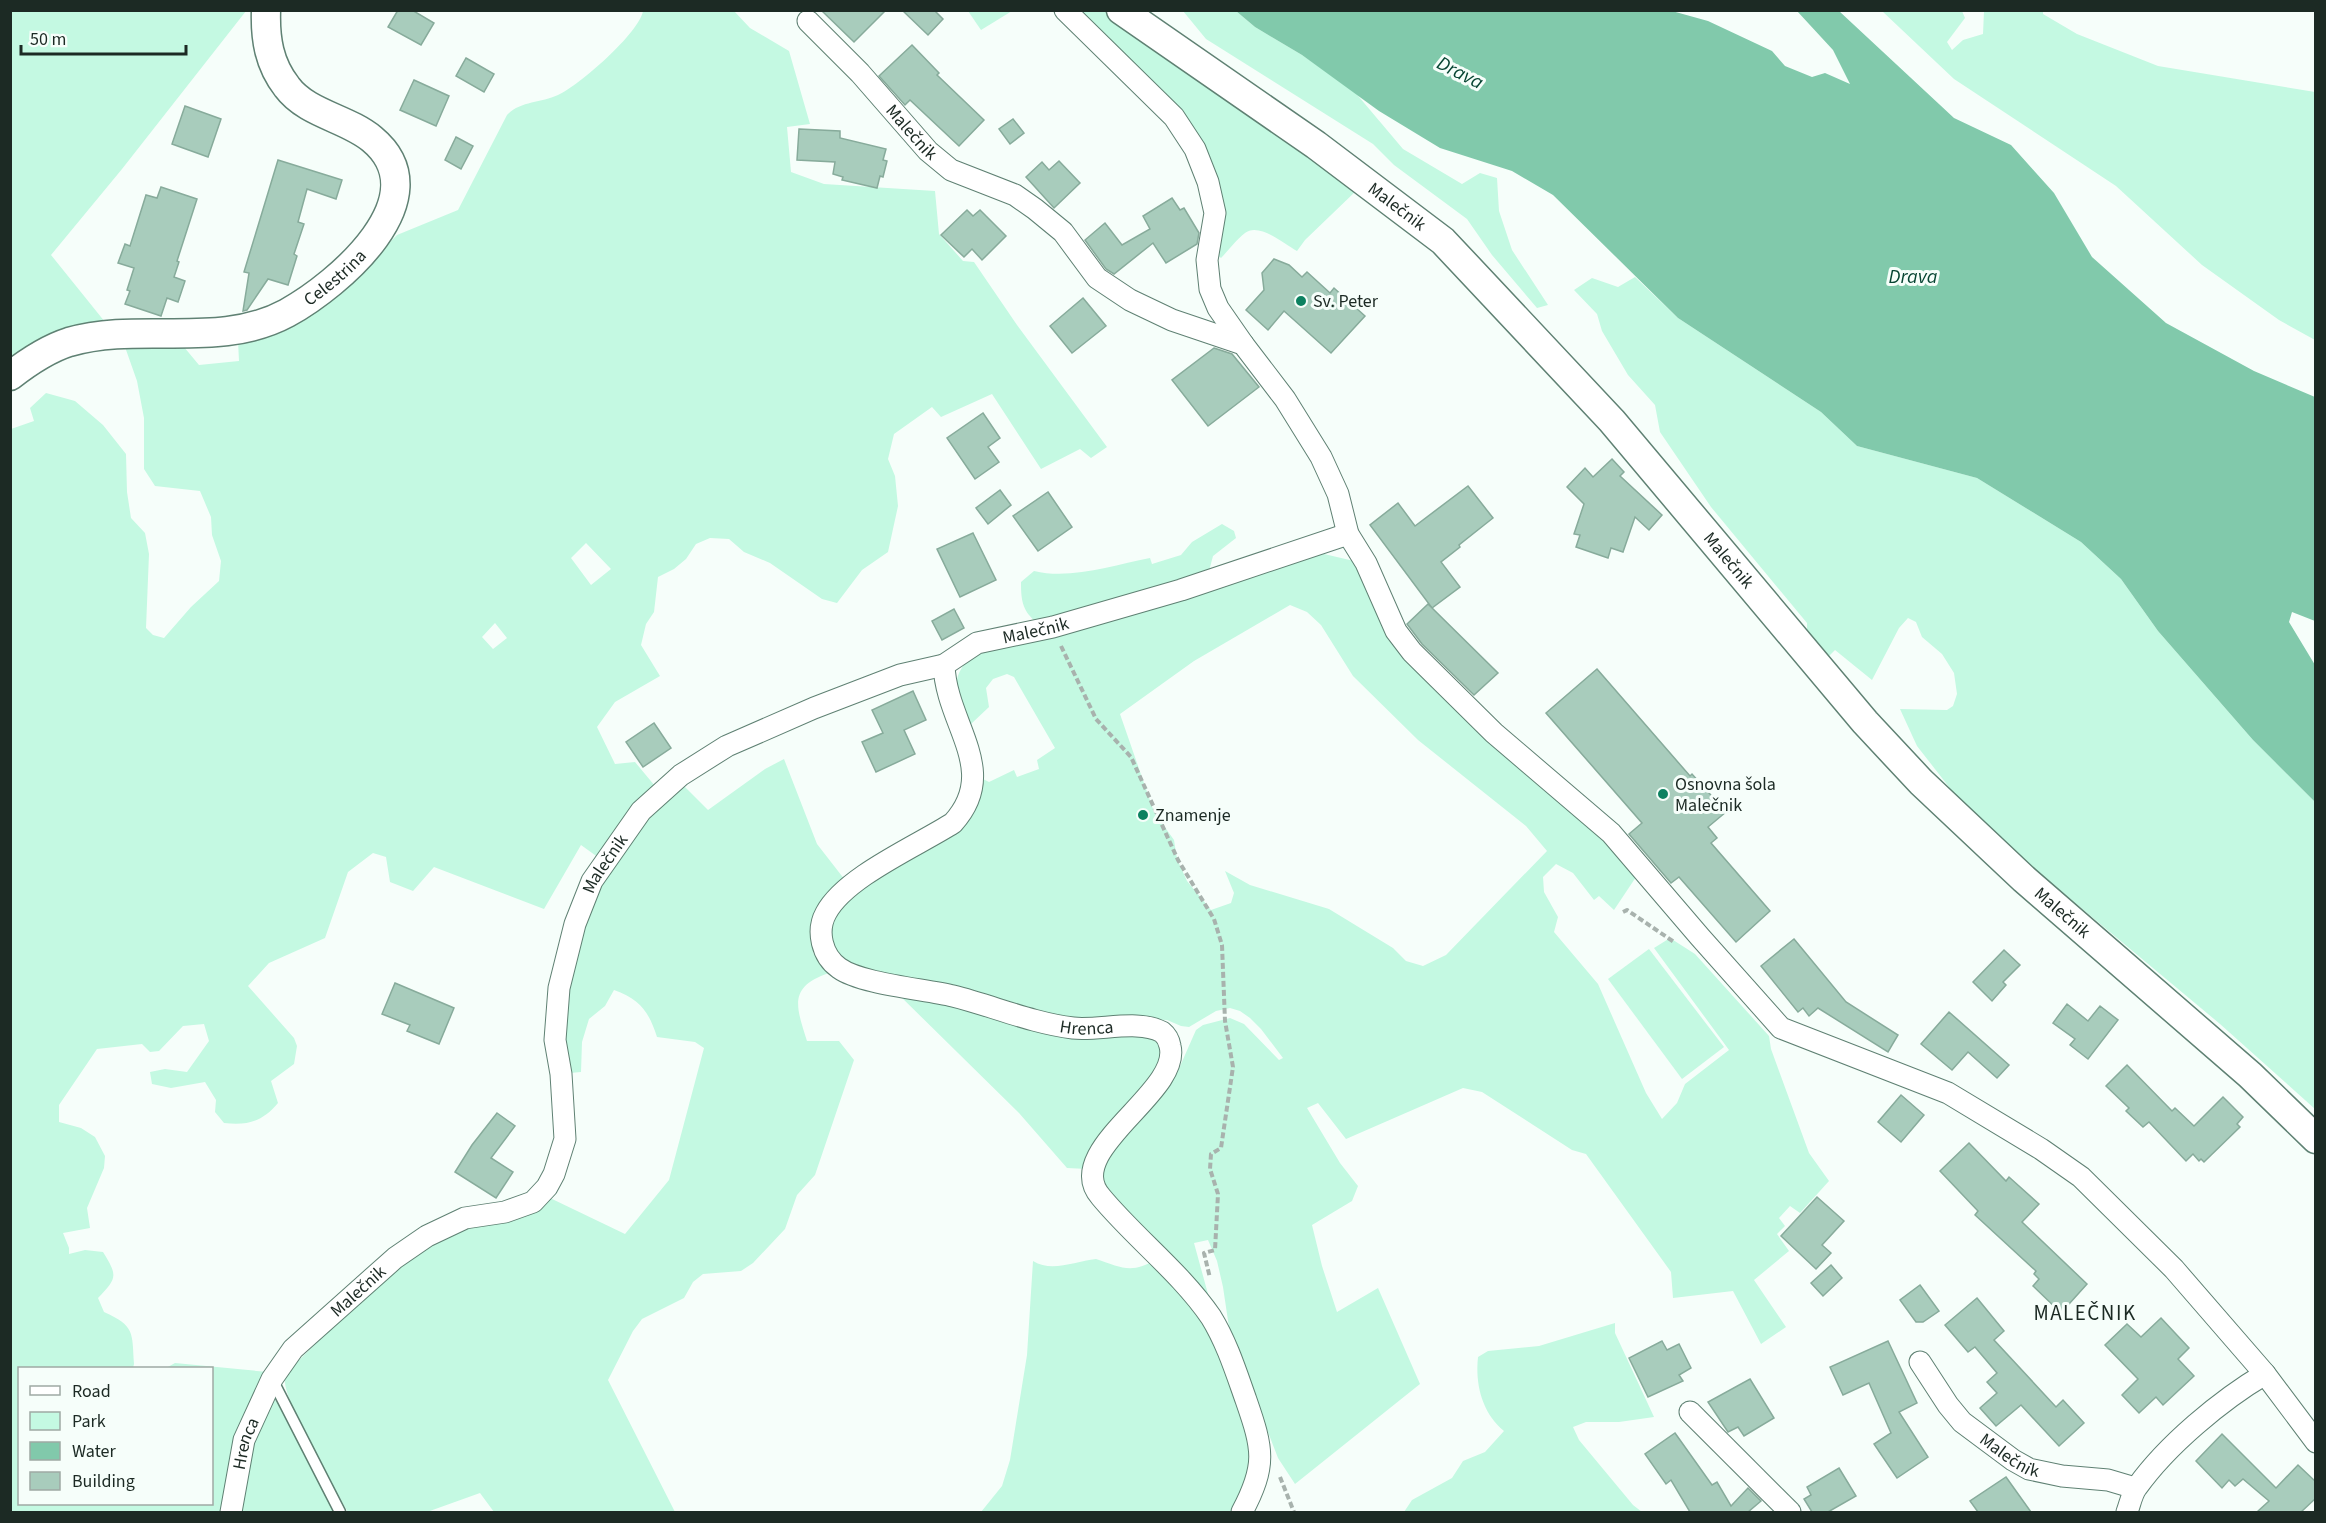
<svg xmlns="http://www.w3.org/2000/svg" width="2326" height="1523" viewBox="0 0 2326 1523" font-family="'Source Sans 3',sans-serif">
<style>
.green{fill:#c4f9e2;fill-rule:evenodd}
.water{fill:#81c9ab}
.building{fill:#a8ccbc;stroke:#87ab9b;stroke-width:1.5}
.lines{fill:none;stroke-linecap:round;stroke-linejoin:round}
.lane-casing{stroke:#5f8173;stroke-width:13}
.street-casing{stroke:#5f8173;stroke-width:23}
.secondary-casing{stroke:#5f8173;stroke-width:31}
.path{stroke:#a8b2ad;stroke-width:4;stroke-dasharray:6 3;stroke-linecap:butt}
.lane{stroke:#fff;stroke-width:10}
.street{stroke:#fff;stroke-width:21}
.secondary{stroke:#fff;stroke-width:28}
.poi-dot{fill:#0c8160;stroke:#f6fefa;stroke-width:2}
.labels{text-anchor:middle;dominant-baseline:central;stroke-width:6;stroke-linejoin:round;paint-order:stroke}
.street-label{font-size:18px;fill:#1c2a24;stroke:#f6fefa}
.poi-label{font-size:18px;fill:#1c2a24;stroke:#f6fefa;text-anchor:start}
.water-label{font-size:20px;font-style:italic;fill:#064532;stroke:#f6fefa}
.quarter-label{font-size:21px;letter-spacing:1.5px;fill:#1c2a24;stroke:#f6fefa}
</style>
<rect width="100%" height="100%" fill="#f6fefa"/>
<g class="green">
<polygon points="11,11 246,11 122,169 51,255 105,322 11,360"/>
<path d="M643,11H734L750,28L789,51L810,124L787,127L791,172L824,184L935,191L939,234L963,261L974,262L1017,325L1107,447L1091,458L1080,449L1041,469L992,394L941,417L932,407L894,434L888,459L895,476L898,506L888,552L862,570L837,603L822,599L770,563L744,552L729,539L710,538L696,544L686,559L674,569L658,577L654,612L646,624L641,645L660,676L615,702L597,727L615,764L635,762L655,786L599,858L581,845L544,909L434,867L413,891L390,882L386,857L373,853L348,872L325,938L269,963L248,986L294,1038L297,1046L294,1064L271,1081L278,1103C263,1121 248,1126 224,1123L215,1112L216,1100L205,1082L171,1088L152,1084L150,1072L165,1069L187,1072L209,1041L204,1024L183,1026L159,1051L150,1052L142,1044L97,1049L59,1105V1122L81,1128L95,1137L105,1156L104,1168L87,1208L90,1228L63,1233L69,1248V1254L85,1250L103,1252C118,1276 117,1278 98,1298L104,1312C135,1326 132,1332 134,1364L133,1368H20V1504H212V1368H166L175,1363L268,1372L222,1512H11V429L34,421L30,408L46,393L75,401L103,425L126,454L127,492L131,518L145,533L149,554L146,628L153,635L164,638L191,607L219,581L221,561L212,535L211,517L200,491L155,486L144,469V418L137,381L125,347H184L199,365L239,361L238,341L283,330L303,319L332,300L397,235L458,210L507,115C520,101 541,103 558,95C580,85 639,33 643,11ZM586,543L611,569L591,585L571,558ZM495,623L507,638L493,649L482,637Z"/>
<polygon points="968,11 1012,11 981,30"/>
<path d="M1077,11H1107L1265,121L1357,190L1305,240L1297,251C1284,244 1259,222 1245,233C1236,240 1229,250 1221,258L1214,252L1212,174Z"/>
<polygon points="1183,11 1236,11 1255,27 1302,55 1354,91 1403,149 1462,184 1480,173 1497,178 1499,211 1512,250 1548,305 1537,308 1492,255 1467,219 1394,165 1373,144 1206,39"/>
<polygon points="1882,11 1962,11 1965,18 1947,42 1952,50 1963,40 1983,34 1984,11 2043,11 2043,14 2077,34 2158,66 2315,92 2315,340 2279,320 2202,265 2116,186 1954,79"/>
<polygon points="1635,277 1678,318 1821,412 1857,446 1977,478 2081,542 2121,579 2158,631 2253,740 2315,802 2315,1109 2220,1024 2002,842 1953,799 1949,787 1917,746 1900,709 1947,710 1953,706 1957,694 1954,673 1942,654 1922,637 1916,622 1908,618 1899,628 1872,680 1835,650 1829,656 1807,630 1807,623 1711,507 1660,432 1655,405 1628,375 1602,331 1597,314 1574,290 1592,278 1618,287"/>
<path d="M1222,524L1234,531L1236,538L1213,556L1209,571L1035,621C1022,610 1021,599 1021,582L1034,571C1071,580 1113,565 1150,558L1152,564L1181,555L1192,542Z"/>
<path d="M1324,554L1354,561L1401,653L1416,670L1481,735L1543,784L1595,828L1638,874L1614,910L1599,896L1594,900L1573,873L1556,864L1543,877L1544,892L1558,917L1554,932L1598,984L1646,1093L1662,1119L1677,1103L1685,1084L1729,1050L1654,948L1670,938L1695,954L1769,1036L1771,1049L1809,1153L1829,1181L1800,1213L1790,1206L1779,1218L1785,1226L1777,1234L1789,1251L1754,1280L1786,1327L1761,1344L1733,1291L1673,1298L1671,1272L1586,1154L1572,1150L1482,1092L1463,1088L1346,1139L1318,1103L1307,1108L1340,1163L1358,1186L1352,1201L1312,1225L1322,1266L1337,1312L1378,1288L1420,1384L1295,1484L1278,1458L1230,1334L1223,1287L1217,1261L1208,1240L1194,1243L1208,1294L1203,1296L1119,1207L1101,1176L1103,1162L1156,1093L1177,1073L1196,1030L1203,1025L1230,1018L1244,1024L1279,1060L1283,1058L1261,1029L1250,1018L1240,1011L1230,1008L1216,1011L1189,1027L1181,1026L1167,1020L1138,1019L1079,1023L859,970L834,955L829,933L835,910L850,894L909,857L981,778L989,782L1014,770L1017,777L1039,769L1037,760L1055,748L1014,677L1007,674L993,679L986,688L989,707L971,724L969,730C956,691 944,675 984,647L1286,562ZM1290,605L1307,612L1321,625L1353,676L1418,740L1526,826L1547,851L1446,955L1423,966L1406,961L1393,948L1329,909L1250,885L1225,871L1234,893L1231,903L1211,910L1187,881L1177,859L1174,840L1154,812L1120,714L1194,661Z"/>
<path d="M784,759L817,844L845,880L811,931L813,953L829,973C788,987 796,1006 807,1041H839L854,1060L815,1175L797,1195L785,1229L753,1263L741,1271L703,1274L693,1282L684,1298L642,1319L633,1331L608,1380L675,1512H494L480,1493L427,1512H348C336,1490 283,1400 285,1380C285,1379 288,1373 288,1371L373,1287L447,1233L550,1198L625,1234L669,1180L704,1048L695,1042L657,1037C649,1012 640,999 614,990L605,1006L589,1019L582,1042L581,1072L570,1073L563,1033L565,995L596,888L612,861L656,809L683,785L708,810L765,769Z"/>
<polygon points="1649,949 1724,1047 1682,1079 1608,979"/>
<polygon points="896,992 1158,1034 1166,1053 1087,1169 1067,1168 1019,1113"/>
<path d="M1096,1259C1122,1268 1132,1274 1157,1259L1199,1316L1221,1354L1246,1416L1251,1470L1232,1512H981L1002,1486L1010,1460L1027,1355L1033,1261C1052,1273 1075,1261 1096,1259Z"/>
<path d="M1615,1323V1333L1654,1417L1619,1422H1586L1573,1427L1579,1440L1633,1505L1642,1512H1404L1412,1500L1452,1478L1463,1461L1485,1452L1504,1431C1482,1413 1475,1384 1478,1357L1488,1351L1539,1346Z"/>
<polygon points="271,1395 283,1409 338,1512 236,1512 244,1473 267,1402"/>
</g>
<polygon class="water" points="1236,11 1672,11 1708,21 1772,51 1785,66 1812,77 1825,73 1850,84 1833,50 1797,11 1839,11 1954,118 2011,145 2054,193 2092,257 2166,323 2254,371 2315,397 2315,621 2292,612 2289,622 2315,665 2315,802 2253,740 2158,631 2121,579 2081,542 1977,478 1857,446 1821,412 1678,318 1553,195 1512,171 1440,148 1379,111 1302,55 1255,27"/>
<g class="building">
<polygon points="398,10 412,10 434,23 421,45 388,27"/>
<polygon points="821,10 886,10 854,42"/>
<polygon points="902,10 934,10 943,19 928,35"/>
<polygon points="912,45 939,73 937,75 984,120 959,146 910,100 905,105 879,76"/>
<polygon points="466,58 494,74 484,92 456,76"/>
<polygon points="414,80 449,96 436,126 400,110"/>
<polygon points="185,106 221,119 208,157 172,144"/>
<polygon points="1013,119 1024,133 1010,144 999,129"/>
<polygon points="799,129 840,131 840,138 886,149 883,160 887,161 883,177 880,176 877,188 842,180 843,177 833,174 835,162 797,160"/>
<polygon points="456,137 473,146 461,169 445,160"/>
<polygon points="278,160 342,180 336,199 307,189 298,222 304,224 294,254 297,256 288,285 268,279 247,310 243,311 249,273 244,272"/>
<polygon points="1059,161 1080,183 1054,208 1026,177 1042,162 1049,170"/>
<polygon points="161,187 197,199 177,261 179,262 174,277 185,281 178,302 167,298 161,316 125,304 130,291 127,290 134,268 118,263 125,244 130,246 146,195 157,198"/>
<polygon points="1172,198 1180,210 1184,208 1199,233 1197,244 1166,263 1153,243 1114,274 1106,269 1085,240 1105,223 1122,245 1150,229 1143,216"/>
<polygon points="967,210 973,216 980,210 1006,236 982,260 972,249 964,257 941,235"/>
<polygon points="1274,259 1289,265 1302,277 1307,272 1330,293 1334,288 1365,316 1331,353 1284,311 1268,330 1246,310 1264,290 1262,273"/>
<polygon points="1083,298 1106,326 1072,353 1050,326"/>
<polygon points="1214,348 1232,354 1259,387 1208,426 1172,380"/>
<polygon points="983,413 1000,438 988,447 999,462 975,479 947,438"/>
<polygon points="1612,459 1624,472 1620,476 1662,515 1649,530 1635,517 1623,552 1611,548 1608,558 1576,547 1580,535 1574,534 1584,504 1567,487 1585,468 1593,477"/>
<polygon points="1468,486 1493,518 1459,545 1460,547 1441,562 1460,587 1432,608 1370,525 1398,503 1415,526"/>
<polygon points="1000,490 1011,505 988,524 976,508"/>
<polygon points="1048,492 1072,527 1038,551 1013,516"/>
<polygon points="973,533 996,580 960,597 937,549"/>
<polygon points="1428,604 1498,673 1474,695 1422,644 1407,624"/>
<polygon points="954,609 964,628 942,640 932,621"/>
<polygon points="1597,669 1690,776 1692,774 1726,812 1708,827 1717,838 1711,843 1770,911 1736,942 1679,877 1671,883 1629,834 1642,823 1546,713"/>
<polygon points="913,691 926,720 904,730 915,754 876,772 862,742 883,733 872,710"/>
<polygon points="654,723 671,748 643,767 626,742"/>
<polygon points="1794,939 1846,1002 1898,1035 1888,1052 1818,1008 1809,1016 1803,1008 1798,1012 1761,966"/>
<polygon points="2004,950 2020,965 2003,982 2006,985 1992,1001 1973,982"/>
<polygon points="395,983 454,1008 439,1044 407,1031 410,1025 382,1014"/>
<polygon points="2067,1004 2088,1021 2100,1006 2118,1020 2088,1059 2070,1045 2075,1039 2053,1023"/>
<polygon points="1949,1012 2009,1065 1997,1078 1968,1052 1952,1070 1921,1044"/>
<polygon points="2127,1065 2172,1111 2175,1108 2194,1126 2223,1097 2243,1117 2237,1124 2240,1127 2204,1162 2201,1159 2199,1161 2193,1154 2186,1161 2149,1122 2143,1127 2126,1111 2129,1108 2106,1086"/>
<polygon points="1901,1095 1924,1115 1901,1142 1878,1122"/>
<polygon points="497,1113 515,1126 491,1158 513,1172 496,1198 455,1172 472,1145"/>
<polygon points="1969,1143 2006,1181 2009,1177 2039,1204 2022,1222 2087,1284 2061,1313 2033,1286 2039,1279 2034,1274 2036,1271 1975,1215 1978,1211 1940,1171"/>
<polygon points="1817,1197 1844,1221 1822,1245 1831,1253 1816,1269 1781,1236"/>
<polygon points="1831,1265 1842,1278 1823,1296 1811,1283"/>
<polygon points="1920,1285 1939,1311 1923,1322 1916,1322 1900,1300"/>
<polygon points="1977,1298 2004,1331 1994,1340 2056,1407 2063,1400 2084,1423 2059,1446 2021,1405 1996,1426 1980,1408 1997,1393 1987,1382 1997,1373 1975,1347 1968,1352 1945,1325"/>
<polygon points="2161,1318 2189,1348 2178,1359 2194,1376 2163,1405 2156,1397 2139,1413 2122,1395 2138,1379 2105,1345 2127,1324 2141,1337"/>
<polygon points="1662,1341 1667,1350 1679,1344 1691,1368 1679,1375 1683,1381 1648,1397 1629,1358"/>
<polygon points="1888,1341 1917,1403 1899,1412 1928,1457 1897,1478 1874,1444 1891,1433 1869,1383 1843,1395 1830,1367"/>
<polygon points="1750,1379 1774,1418 1744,1436 1738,1427 1728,1432 1708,1402"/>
<polygon points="1675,1433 1712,1485 1717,1482 1731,1506 1748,1488 1761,1501 1748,1512 1690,1512 1671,1480 1666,1484 1645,1454"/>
<polygon points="2222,1434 2276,1488 2298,1465 2316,1482 2316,1498 2301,1512 2257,1512 2269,1501 2243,1479 2235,1486 2229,1480 2222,1488 2196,1461"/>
<polygon points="1839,1468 1856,1496 1828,1512 1812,1512 1804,1499 1811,1495 1807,1487"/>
<polygon points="2006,1477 2031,1512 1978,1512 1970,1501"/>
</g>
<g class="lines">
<defs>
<polyline id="lane" points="272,1379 340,1512"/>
<g id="street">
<polyline points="1065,10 1174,117 1195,149 1208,182 1215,213 1207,260 1210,289 1218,308 1243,344"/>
<path id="s1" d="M808,21L860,73L928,151L951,170L1015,195L1035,209L1063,232L1097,278L1130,300L1172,320L1243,344L1285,399L1321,457L1338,494L1348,534L1366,563L1396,631L1412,652L1494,733L1611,833L1700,937L1781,1028L1948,1093L2041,1149L2081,1177L2174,1269L2265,1374L2316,1442"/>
<path id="s2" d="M944,665C946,725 1001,770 953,823C917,846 845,877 826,913C816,931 822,956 839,968C861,984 924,989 953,996C993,1006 1032,1023 1073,1028C1099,1031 1139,1019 1162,1032C1167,1036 1169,1040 1170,1046C1182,1093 1060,1150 1101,1197C1135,1238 1181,1273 1211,1317C1227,1343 1236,1372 1246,1400C1263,1449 1267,1465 1242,1512"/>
<path id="s3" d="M1920,1362L1948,1405L1962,1422L2013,1460L2029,1469L2062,1476L2108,1480L2135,1488"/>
<polyline points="1690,1412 1790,1512"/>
<path id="s4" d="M231,1512L244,1440L272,1379L293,1349L395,1258L427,1236L465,1218L505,1212L533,1202L547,1187L554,1174L565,1139L561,1074L555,1040L559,988L575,924L592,881L641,811L681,775L727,746L814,708L900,675L944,665L977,643L1053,627L1181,590L1348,534"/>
<path d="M2127,1512C2130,1504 2132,1493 2137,1487C2167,1445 2221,1400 2265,1374"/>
</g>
<g id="secondary">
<path id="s5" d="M1121,10L1316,145L1443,241L1612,421L1865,722L1921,782L2024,879L2250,1075L2316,1139"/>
<path id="s6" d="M10,376C28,362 47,349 69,342C141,321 219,350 287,313C338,285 442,197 372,139C347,118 307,114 287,87C269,64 265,39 266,10"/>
</g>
</defs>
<use href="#lane" class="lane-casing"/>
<use href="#street" class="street-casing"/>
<use href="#secondary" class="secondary-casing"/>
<g class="path">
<polyline points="1061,646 1096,719 1131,757 1178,860 1214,919 1222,945 1225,1021 1233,1067 1221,1148 1211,1154 1210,1169 1218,1194 1215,1250 1204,1253 1210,1278"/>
<polyline points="1623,912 1627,910 1674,942"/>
<polyline points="1280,1477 1294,1512"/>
</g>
<use href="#lane" class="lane"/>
<use href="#street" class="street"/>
<use href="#secondary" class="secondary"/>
</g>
<g class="poi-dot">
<circle cx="1301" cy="301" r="6"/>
<circle cx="1663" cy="794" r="6"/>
<circle cx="1143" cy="815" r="6"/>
</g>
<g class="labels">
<g class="street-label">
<text stroke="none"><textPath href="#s1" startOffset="152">Malečnik</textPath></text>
<text stroke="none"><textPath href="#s5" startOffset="339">Malečnik</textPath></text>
<text stroke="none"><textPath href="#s6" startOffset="350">Celestrina</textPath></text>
<text stroke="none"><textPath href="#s5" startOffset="825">Malečnik</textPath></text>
<text stroke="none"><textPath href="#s4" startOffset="1326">Malečnik</textPath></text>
<text stroke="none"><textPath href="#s4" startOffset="822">Malečnik</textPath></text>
<text stroke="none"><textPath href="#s5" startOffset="1311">Malečnik</textPath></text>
<text stroke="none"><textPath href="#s2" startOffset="642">Hrenca</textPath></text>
<text stroke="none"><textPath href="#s4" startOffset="264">Malečnik</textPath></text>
<text stroke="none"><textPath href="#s4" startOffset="70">Hrenca</textPath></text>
<text stroke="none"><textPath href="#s3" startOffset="132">Malečnik</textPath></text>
</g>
<g class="poi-label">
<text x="1313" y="301">Sv. Peter</text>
<text x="1675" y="784">Osnovna šola<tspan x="1675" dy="21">Malečnik</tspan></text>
<text x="1155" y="815">Znamenje</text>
</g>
<g class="water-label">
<text transform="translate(1460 73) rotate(27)">Drava</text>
<text x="1913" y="277">Drava</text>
</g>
<g class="quarter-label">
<text x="2085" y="1313">MALEČNIK</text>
</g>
</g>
<rect width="2326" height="1523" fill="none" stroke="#1c2a24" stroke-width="24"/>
<rect x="18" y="1367" width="195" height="138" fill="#f6fefa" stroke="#9fa9a4" stroke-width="1.5"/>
<rect x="30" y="1386" width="30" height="9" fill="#ffffff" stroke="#9fa9a4" stroke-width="1.5"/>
<text x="72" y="1397" font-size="18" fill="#1c2a24">Road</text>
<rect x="30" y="1412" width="30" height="18" fill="#c4f9e2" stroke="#9fa9a4" stroke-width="1.5"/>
<text x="72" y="1427" font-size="18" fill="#1c2a24">Park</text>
<rect x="30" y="1442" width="30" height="18" fill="#81c9ab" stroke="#9fa9a4" stroke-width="1.5"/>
<text x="72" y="1457" font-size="18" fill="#1c2a24">Water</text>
<rect x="30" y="1472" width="30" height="18" fill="#a8ccbc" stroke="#9fa9a4" stroke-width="1.5"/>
<text x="72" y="1487" font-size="18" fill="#1c2a24">Building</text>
<path d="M21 45v9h165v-9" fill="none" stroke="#1c2a24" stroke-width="3"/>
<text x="30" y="45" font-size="18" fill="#1c2a24" stroke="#f6fefa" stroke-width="4.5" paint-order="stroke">50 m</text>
</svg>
